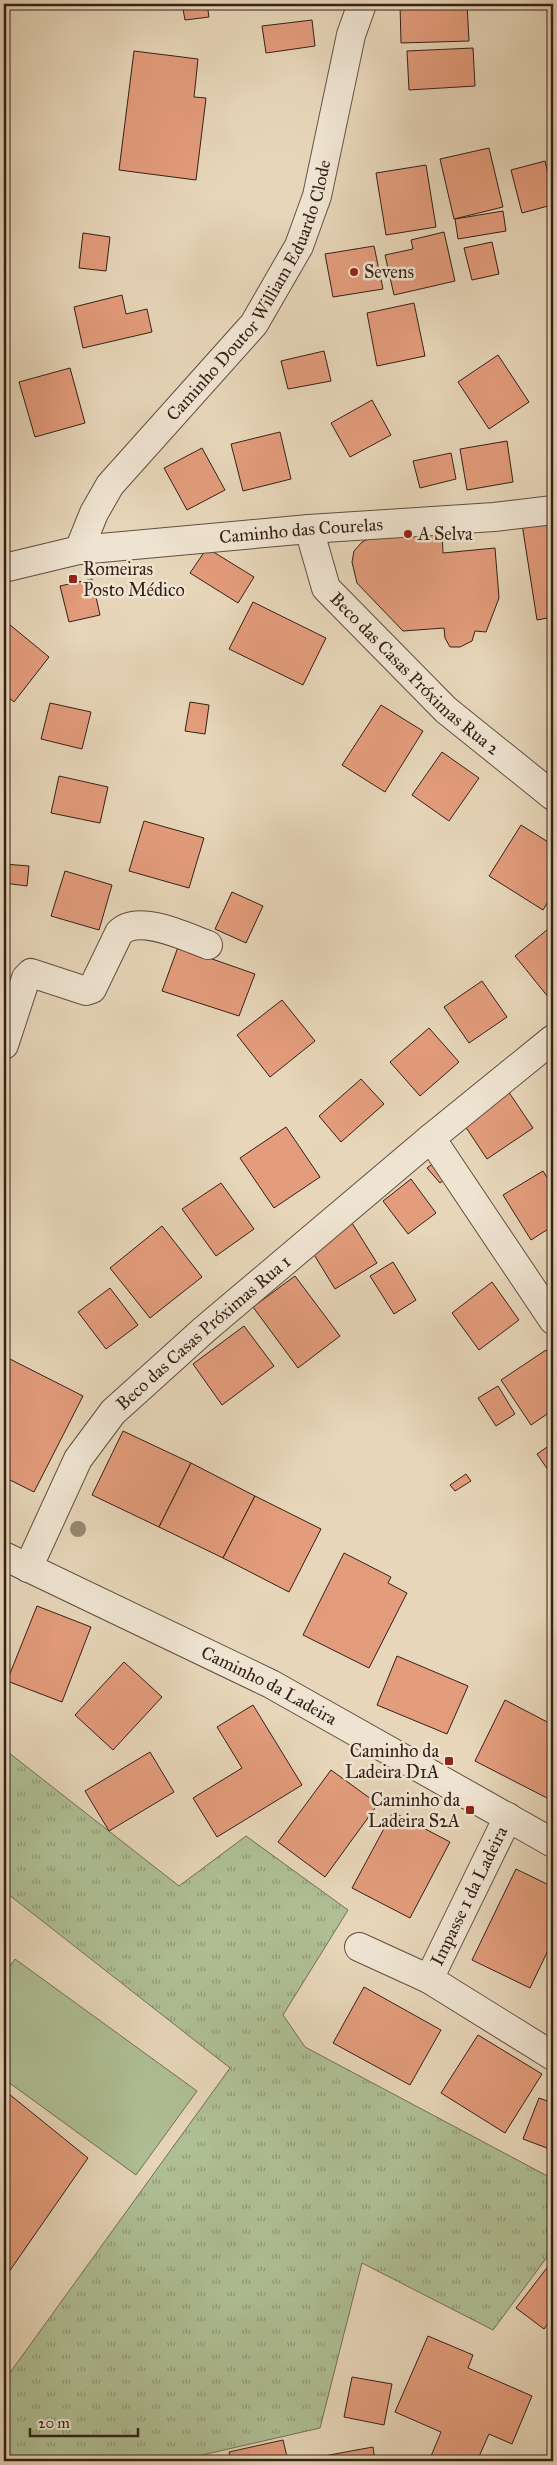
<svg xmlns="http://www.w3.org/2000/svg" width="557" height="2465" viewBox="0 0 557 2465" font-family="'IM FELL Great Primer',serif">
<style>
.grass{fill:url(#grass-tufts);stroke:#727056}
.pitch{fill:#afbf94;stroke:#727056}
.building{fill:#e39c7c;stroke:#352017}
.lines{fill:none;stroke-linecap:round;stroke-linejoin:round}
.minor-casing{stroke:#624e40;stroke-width:30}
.minor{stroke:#efe4d2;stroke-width:28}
.tree{fill:#968871}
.poi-dot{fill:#8f2418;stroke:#efe4d2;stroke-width:2}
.labels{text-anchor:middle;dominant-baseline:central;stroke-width:5;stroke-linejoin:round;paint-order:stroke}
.poi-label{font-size:18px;fill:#352017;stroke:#efe4d2;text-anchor:start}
.street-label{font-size:18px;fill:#352017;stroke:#efe4d2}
</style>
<defs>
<pattern id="grass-tufts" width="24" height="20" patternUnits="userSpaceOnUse" patternTransform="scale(1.25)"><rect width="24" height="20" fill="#afbf94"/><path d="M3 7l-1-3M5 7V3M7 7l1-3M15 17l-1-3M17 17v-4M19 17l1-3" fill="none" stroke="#8f9b78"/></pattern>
</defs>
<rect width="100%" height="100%" fill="#e7d6b9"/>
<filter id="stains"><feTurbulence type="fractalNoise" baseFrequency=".004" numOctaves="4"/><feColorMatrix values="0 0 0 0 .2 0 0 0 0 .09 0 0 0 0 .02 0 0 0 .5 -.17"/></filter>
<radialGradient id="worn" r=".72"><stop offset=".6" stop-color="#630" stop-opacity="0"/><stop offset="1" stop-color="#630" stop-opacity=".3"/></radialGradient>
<polygon class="grass" points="4,1749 179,1886 246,1836 348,1910 283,2015 305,2047 553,2179 553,2249 493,2330 362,2263 320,2428 176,2461 4,2461 4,2381 230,2068 4,1891"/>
<polygon class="pitch" points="15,1959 197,2091 136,2175 4,2079 4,1975"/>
<g class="building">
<polygon points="182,4 207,4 209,17 185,20"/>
<polygon points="400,4 467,4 469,41 401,43"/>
<polygon points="312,20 315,46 266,53 262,26"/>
<polygon points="473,48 475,86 409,90 407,51"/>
<polygon points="134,51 198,59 194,97 206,98 196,180 119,170"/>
<polygon points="489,148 503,207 454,219 440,159"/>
<polygon points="545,161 549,177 553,176 553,217 551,217 548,206 522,213 511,170"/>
<polygon points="426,165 436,227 386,235 376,173"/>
<polygon points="503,211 506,231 458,239 455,219"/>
<polygon points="444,232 455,281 394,295 385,255 413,249 411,240"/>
<polygon points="83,233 110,237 106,271 79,268"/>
<polygon points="492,242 499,274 472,280 464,248"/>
<polygon points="374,246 383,289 333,297 325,254"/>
<polygon points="122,295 126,314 147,309 152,332 83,348 74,307"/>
<polygon points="414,303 425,356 377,366 367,313"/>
<polygon points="324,351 331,381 288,389 281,361"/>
<polygon points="498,355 529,402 489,429 458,382"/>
<polygon points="70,368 85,423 35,437 19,382"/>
<polygon points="372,400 391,435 350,457 331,423"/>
<polygon points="280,432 291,479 243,491 231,444"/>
<polygon points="507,441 513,482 467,490 460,449"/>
<polygon points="202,448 225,490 187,510 164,468"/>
<polygon points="451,453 456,479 420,488 413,461"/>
<polygon points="553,519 553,617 537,620 522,524"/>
<polygon points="442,533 443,553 495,548 499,598 486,632 475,631 472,641 460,647 450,647 445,638 444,628 403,631 357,583 352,562 354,551 362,542 376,535"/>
<polygon points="207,548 254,577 238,603 190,573"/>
<polygon points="92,579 100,615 69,622 60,586"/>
<polygon points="253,602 326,638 303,685 229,649"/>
<polygon points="4,620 49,657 14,702 4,694"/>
<polygon points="190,702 209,705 205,734 185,731"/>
<polygon points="50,703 91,712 82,749 41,739"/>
<polygon points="381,705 423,731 385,792 342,765"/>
<polygon points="442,752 479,778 449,821 412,795"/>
<polygon points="59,776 108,787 100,823 51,813"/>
<polygon points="144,821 204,838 189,888 129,871"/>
<polygon points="521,825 553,845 553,893 543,910 489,876"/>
<polygon points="4,864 29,866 27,886 4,883"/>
<polygon points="65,871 112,885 99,930 51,916"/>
<polygon points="232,892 263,906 246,943 215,929"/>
<polygon points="553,925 553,1003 515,956"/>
<polygon points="178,947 255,974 239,1016 162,991"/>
<polygon points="482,981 507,1017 469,1043 444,1007"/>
<polygon points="282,1000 315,1041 270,1077 237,1035"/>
<polygon points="429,1028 459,1062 420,1096 390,1062"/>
<polygon points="361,1079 384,1104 341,1142 319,1116"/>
<polygon points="508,1091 533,1128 487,1159 463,1123"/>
<polygon points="286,1127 320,1177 274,1208 240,1158"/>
<polygon points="438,1160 450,1175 440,1183 427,1168"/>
<polygon points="543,1171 553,1187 553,1226 531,1240 503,1195"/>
<polygon points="411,1179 436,1213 408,1234 383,1201"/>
<polygon points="221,1183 254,1229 216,1256 182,1209"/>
<polygon points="352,1223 377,1263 335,1289 310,1248"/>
<polygon points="162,1226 202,1277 150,1318 110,1268"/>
<polygon points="393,1262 416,1300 394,1314 370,1276"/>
<polygon points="295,1276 340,1336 298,1368 253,1307"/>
<polygon points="492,1282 519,1320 479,1350 452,1313"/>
<polygon points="110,1288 138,1325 106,1349 78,1312"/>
<polygon points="244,1326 274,1366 222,1405 193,1364"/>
<polygon points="546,1350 553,1361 553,1410 531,1425 501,1380"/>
<polygon points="4,1356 83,1396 34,1492 4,1477"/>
<polygon points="498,1386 515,1414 496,1426 478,1398"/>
<polygon points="123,1431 191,1463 159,1527 92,1495"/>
<polygon points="553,1443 553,1477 537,1454"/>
<polygon points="191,1463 255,1496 223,1558 159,1527"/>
<polygon points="466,1474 471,1481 455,1491 450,1485"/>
<polygon points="255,1496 321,1529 289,1592 223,1558"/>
<polygon points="344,1553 391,1577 388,1583 407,1593 369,1668 303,1635"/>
<polygon points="37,1606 91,1627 62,1702 7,1681"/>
<polygon points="397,1656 468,1686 447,1734 377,1705"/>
<polygon points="124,1662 162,1697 113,1750 75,1715"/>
<polygon points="505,1700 553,1725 553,1786 547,1798 475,1761"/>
<polygon points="253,1705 302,1785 217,1837 193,1798 242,1768 217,1727"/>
<polygon points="150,1752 174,1792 109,1831 85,1791"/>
<polygon points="331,1770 378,1804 325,1877 278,1842"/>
<polygon points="393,1812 450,1842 410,1918 352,1888"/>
<polygon points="516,1869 553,1887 553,1940 530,1988 472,1960"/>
<polygon points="364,1987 441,2030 410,2085 333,2043"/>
<polygon points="478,2035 542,2074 505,2133 441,2093"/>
<polygon points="4,2090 88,2158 4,2279"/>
<polygon points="539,2098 553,2103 553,2130 547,2148 523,2139"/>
<polygon points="553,2260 553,2324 550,2321 544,2329 516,2308"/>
<polygon points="428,2336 473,2355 468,2368 532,2396 512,2444 489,2434 477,2461 429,2461 441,2432 395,2412"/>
<polygon points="352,2377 392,2384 384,2425 344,2417"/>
<polygon points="283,2440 288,2461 231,2461 229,2452"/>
<polygon points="373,2447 375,2461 297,2461"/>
<polygon points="224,2457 225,2461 200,2461"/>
</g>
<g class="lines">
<defs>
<g id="minor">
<path id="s1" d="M309,529L326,588L446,710L553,796"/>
<path id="s2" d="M79,550L94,513L110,485L254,324L299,246L317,196L351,35L362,4"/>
<path id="s3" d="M4,568L79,550L309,529L494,517L553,510"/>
<path d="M4,1045L26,978L31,973L86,991L92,989L119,933C138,913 186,937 208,945"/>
<polyline points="431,1138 553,1320"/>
<path id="s4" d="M4,1556L271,1684L553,1843"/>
<path id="s5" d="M28,1568L78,1459L113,1412L205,1329L431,1138L553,1039"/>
<polyline points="508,1817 429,1979 553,2056"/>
<polyline points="359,1947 429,1979"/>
</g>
</defs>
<use href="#minor" class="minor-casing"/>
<use href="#minor" class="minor"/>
</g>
<circle class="tree" cx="78" cy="1529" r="8"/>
<g class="poi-dot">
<circle cx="354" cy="272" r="5"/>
<circle cx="408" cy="534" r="5"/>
<rect x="68" y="574" width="10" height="10" rx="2.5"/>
<rect x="444" y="1756" width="10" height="10" rx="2.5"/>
<rect x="465" y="1805" width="10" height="10" rx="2.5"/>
</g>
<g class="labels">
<g class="poi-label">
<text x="364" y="272">Sevens</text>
<text x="418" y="534">A Selva</text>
<text x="83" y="569">Romeiras<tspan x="83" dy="21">Posto Médico</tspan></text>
<text x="439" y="1751" text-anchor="end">Caminho da<tspan x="439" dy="21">Ladeira D1A</tspan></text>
<text x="460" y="1800" text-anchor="end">Caminho da<tspan x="460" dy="21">Ladeira S2A</tspan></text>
</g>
<g class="street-label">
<text stroke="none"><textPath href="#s2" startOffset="315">Caminho Doutor William Eduardo Clode</textPath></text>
<text stroke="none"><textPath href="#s3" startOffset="300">Caminho das Courelas</textPath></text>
<text stroke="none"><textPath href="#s1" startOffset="185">Beco das Casas Próximas Rua 2</textPath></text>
<text stroke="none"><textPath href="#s5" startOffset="299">Beco das Casas Próximas Rua 1</textPath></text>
<text stroke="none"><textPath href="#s4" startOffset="295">Caminho da Ladeira</textPath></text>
<text transform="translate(469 1896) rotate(-64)">Impasse 1 da Ladeira</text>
</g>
</g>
<rect width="557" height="2465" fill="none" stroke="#e7d6b9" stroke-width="20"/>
<rect x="5" y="5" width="547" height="2455" fill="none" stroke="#352017" stroke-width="2.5"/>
<rect x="10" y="10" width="537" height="2445" fill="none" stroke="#352017"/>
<path d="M30 2428v8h108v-8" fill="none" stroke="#352017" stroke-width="2.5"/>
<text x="38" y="2428" font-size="15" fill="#352017" stroke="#efe4d2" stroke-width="4" paint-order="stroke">20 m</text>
<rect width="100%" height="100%" filter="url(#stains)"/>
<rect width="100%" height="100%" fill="url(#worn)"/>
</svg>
